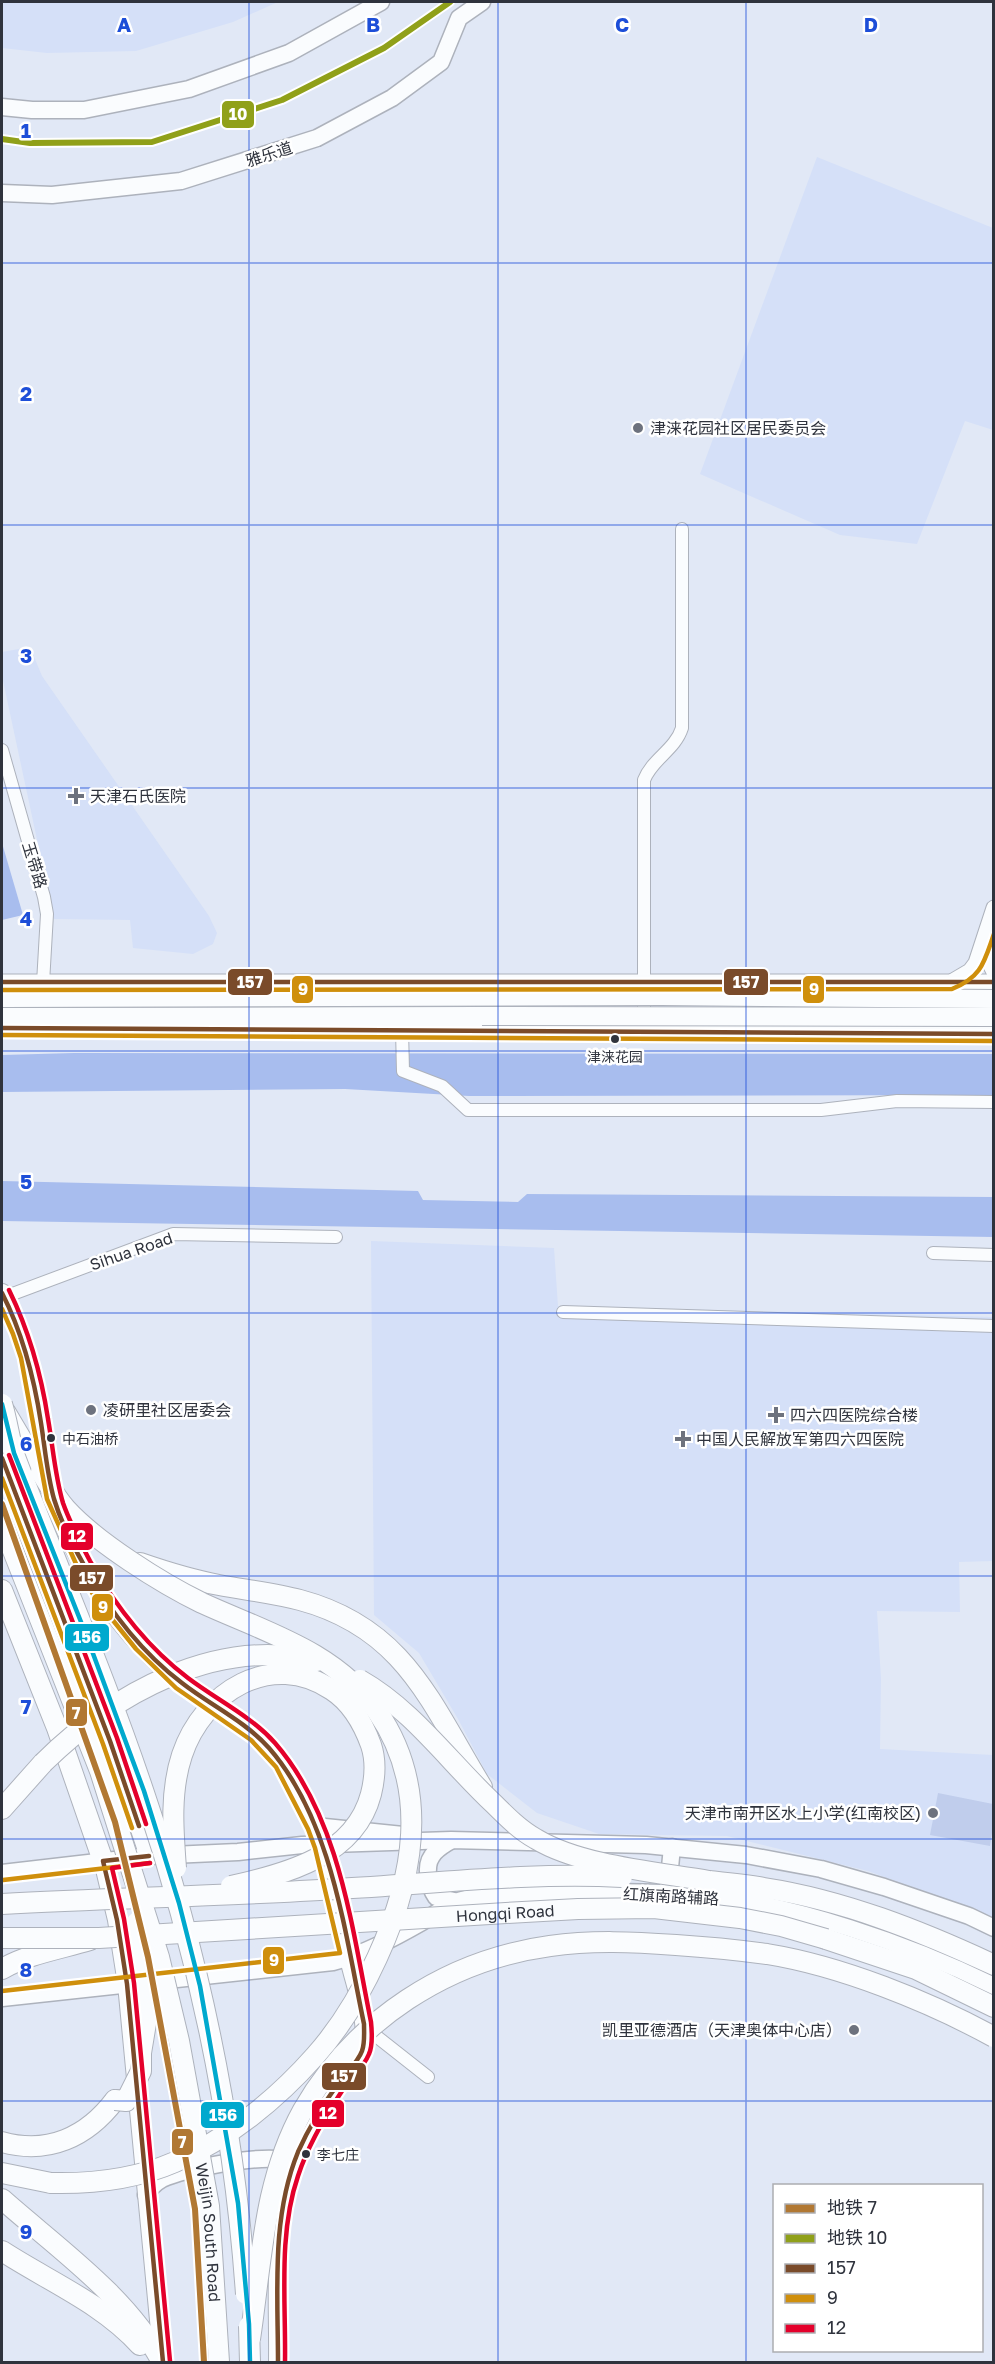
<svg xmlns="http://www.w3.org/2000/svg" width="995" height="2364" viewBox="0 0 995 2364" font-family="'Golos Text','Noto Sans SC',sans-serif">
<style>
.built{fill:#d5e0f8}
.green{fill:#c0cdec}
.water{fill:#a8bdee}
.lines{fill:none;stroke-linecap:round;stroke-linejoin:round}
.minor-casing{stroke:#adb2bc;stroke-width:14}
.tertiary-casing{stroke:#adb2bc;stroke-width:17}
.secondary-casing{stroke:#adb2bc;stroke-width:19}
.primary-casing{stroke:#adb2bc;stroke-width:20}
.trunk-casing{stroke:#adb2bc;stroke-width:22}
.minor{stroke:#fafcfe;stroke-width:12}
.tertiary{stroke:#fafcfe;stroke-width:15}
.secondary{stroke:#fafcfe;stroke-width:16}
.primary{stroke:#fafcfe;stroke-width:18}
.trunk{stroke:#fafcfe;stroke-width:20}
.primary-bridge-casing{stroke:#adb2bc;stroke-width:20;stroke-linecap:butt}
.trunk-bridge-casing{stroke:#adb2bc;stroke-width:22;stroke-linecap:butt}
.primary-bridge{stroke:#fafcfe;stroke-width:18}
.trunk-bridge{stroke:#fafcfe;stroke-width:20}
.bus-1-casing{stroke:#fff;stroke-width:9}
.bus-2-casing{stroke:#fff;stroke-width:9}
.bus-3-casing{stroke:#fff;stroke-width:9}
.bus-4-casing{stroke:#fff;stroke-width:9}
.bus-1{stroke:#7a4b2a;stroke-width:4.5}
.bus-2{stroke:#cf8f0c;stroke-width:4.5}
.bus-3{stroke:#e4002b;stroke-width:4.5}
.bus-4{stroke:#00a9ce;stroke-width:4.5}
.metro-1-casing{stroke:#fff;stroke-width:10}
.metro-2-casing{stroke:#fff;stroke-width:10}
.metro-1{stroke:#b17833;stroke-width:6}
.metro-2{stroke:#90a019;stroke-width:6}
.grid{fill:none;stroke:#1d4ed8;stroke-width:1.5;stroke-opacity:0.55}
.poi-dot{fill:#6d727e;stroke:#fff;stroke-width:2}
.bus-dot{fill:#2f333d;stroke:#fff;stroke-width:2}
.labels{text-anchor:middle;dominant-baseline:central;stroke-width:5;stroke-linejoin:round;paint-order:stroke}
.bus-label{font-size:14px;fill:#2f333d;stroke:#fff;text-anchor:start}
.street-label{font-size:16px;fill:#2f333d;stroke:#fff}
.poi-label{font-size:16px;fill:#2f333d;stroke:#fff;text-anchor:start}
.grid-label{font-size:20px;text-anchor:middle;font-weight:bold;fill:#1d4ed8;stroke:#fff;stroke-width:5;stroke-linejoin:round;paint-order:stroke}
.line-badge{stroke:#fff;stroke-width:2}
.badge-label{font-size:16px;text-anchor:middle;font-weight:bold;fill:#fff}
</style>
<rect width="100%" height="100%" fill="#e1e8f6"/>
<g class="built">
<polygon points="2,2 278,2 233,22 136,51 47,53 2,48"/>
<polygon points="817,157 993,228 993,430 965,421 917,544 840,535 700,474"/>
<polygon points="30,647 42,676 209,916 217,933 213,944 193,954 133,948 130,920 54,919 2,676 2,652"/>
<polygon points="371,1241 554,1248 558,1306 993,1317 993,1561 959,1562 960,1612 877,1611 881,1679 880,1749 993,1755 993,1917 868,1871 727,1836 599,1834 537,1813 487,1774 458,1719 419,1653 374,1615"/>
</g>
<polygon class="green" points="938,1793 993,1804 993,1826 990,1846 930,1835"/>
<g class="water">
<polygon points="2,843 23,915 2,920"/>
<polygon points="74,1053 993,1054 994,1095 469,1096 345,1089 2,1092 2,1055"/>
<polygon points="2,1181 418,1191 423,1200 518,1202 527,1194 993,1197 993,1237 2,1221"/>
</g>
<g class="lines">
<defs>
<g id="minor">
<polyline points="2,750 44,897 47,914 43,983"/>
<path d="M644,1022V780C652,759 675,750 682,728V529"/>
<polyline points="402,1030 403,1071 442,1086 468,1110 821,1110 897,1101 994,1102"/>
<polyline points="933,1253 994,1255"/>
<polyline points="2,1298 173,1234 336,1237"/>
<polyline points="563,1312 994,1326"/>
<polyline points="376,2036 428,2077"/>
</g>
<g id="tertiary">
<polyline points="992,941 987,958 994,972"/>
<polyline points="953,981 970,971 976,963 994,908"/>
<polyline points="2,982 994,982"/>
<polyline points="2,1028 994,1034"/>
</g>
<g id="secondary">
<polyline points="2,107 32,110 84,110 189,89 289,53 381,2"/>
<polyline points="2,193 52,195 181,181 317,138 392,98 441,62 459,18 482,2"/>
<path d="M450,1841C444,1845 436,1849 432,1856C424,1867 429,1887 436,1897L454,1901"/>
<polyline points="2,1873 149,1856 238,1852 302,1845 451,1840 646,1845 746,1855 821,1869 884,1887 969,1916 994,1928"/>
<polyline points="668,1888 672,1847"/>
<polyline points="349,1958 327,1859 315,1826 403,1835"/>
<path d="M2,1998L333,1962C364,1954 394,1938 422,1922C441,1911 448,1902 471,1898C547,1894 623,1889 699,1895C793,1904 909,1944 994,1986"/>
<path d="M146,2195C150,2188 155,2183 162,2179C187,2168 250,2157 277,2159L287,2170"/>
</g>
<g id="primary">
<polyline points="2,1017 482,1016"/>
<path d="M2,1293C37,1355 41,1428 54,1497C76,1567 123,1638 182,1683C211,1705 245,1721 269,1748C290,1770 302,1800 315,1826"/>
<polyline points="2,1458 110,1741 149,1856"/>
<polyline points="103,1861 117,1920 127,1984 163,2362"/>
<path d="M278,2362C279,2296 271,2216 298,2153C313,2117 338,2083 362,2052C371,2023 355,1987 349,1958"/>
</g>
<g id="trunk">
<polyline points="6,1413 41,1472"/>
<path d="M140,1563C166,1572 192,1580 219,1585C246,1590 274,1593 300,1600C405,1628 431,1704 482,1787"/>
<polyline points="2,1590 57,1728 103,1861"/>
<polyline points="2,1809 43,1763"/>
<path d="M709,1881C727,1883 746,1885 764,1888C843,1900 921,1931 994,1965"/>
<polyline points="826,1939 916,1969 994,2007"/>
<path d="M2,1969C28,1954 60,1949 90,1940"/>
<path d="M2,2142C48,2155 87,2137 115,2100"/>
<polyline points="2,2173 51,2183"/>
<path d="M2,2199C56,2247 128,2297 162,2362"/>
<path d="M2,2251C48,2281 102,2303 140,2345"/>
</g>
</defs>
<use href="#minor" class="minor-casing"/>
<use href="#tertiary" class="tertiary-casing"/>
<use href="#secondary" class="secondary-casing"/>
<use href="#primary" class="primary-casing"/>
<use href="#trunk" class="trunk-casing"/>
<use href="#minor" class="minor"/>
<use href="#tertiary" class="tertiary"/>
<use href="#secondary" class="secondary"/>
<use href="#primary" class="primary"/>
<use href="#trunk" class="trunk"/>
<defs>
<g id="primary-bridge">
<polyline points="2,998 661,996 994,999"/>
<polyline points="482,1016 994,1017"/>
</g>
<g id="trunk-bridge">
<path d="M2,1404C7,1420 9,1437 14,1454C26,1487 40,1520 53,1553C85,1633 117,1712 144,1793C199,1955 234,2123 246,2294"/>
<path d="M41,1472C49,1485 56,1498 66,1509C96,1542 161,1583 202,1603C265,1632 335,1651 377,1711C431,1789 414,1878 377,1958C361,1993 341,2027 315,2056C277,2099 228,2139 175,2162C136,2179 94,2184 51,2183"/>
<path id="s1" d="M2,1523L100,1771L159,1957L179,2041L209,2206L219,2362"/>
<path d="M360,1680C413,1710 450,1763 494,1804C507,1817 520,1830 536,1839C581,1866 657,1872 709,1881"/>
<path d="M43,1763C113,1694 216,1636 317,1661"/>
<path d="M176,1868C173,1830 170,1791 182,1755C203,1692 271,1649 332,1690C352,1703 363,1723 371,1745C376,1760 375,1778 371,1794C355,1856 286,1874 231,1886"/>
<path d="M2,1904C113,1898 225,1896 337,1889C431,1884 528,1872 622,1877"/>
<path id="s2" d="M2,1938H99L506,1913L578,1909L654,1908L740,1918L781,1926L826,1939"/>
<polyline points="115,2100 126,2101 141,2071 141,2053 147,2017 146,1978 137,1922"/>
<polyline points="249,2326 250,2362"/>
<path d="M250,2339C262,2260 263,2182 303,2110C355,2020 447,1960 550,1946C592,1940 634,1942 676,1945C706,1947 737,1950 767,1954C841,1966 928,2001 994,2037"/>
</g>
</defs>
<use href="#primary-bridge" class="primary-bridge-casing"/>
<use href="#trunk-bridge" class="trunk-bridge-casing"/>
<use href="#primary-bridge" class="primary-bridge"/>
<use href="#trunk-bridge" class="trunk-bridge"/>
<defs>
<g id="bus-1">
<polyline points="2,982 994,982"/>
<polyline points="2,1028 994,1034"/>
<path d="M2,1293C23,1334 34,1377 41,1423C45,1448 47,1474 54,1499C61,1522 72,1544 84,1565C109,1610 141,1652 182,1683C210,1705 245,1721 269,1748C332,1820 345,1934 364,2024C364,2033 365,2043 362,2051C358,2062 347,2072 340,2081C324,2103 309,2127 298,2152C271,2218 278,2292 278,2362"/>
<polyline points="2,1458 110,1741 139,1826"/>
<polyline points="149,1856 103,1861 117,1920 127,1984 163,2362"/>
</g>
<g id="bus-2">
<path d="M2,990L952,989C982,977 984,962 994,934"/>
<polyline points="2,1035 994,1041"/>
<polyline points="2,1309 13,1334 21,1358 47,1499 77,1566 95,1598 136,1649 176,1688 251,1740 276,1767 308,1829 315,1848 340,1953 2,1991"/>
<polyline points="2,1478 103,1744 132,1828"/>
<polyline points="3,1880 150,1863"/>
</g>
<g id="bus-3">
<path d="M9,1290C29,1331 41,1373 48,1419C53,1447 55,1476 63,1503C70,1523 80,1542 90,1561C115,1605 147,1647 188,1678C217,1700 251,1716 275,1743C340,1818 352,1929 371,2022C372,2032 373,2045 369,2054C364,2067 350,2080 342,2091C324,2118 308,2145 298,2176C278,2234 286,2302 285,2362"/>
<polyline points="9,1455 117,1738 146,1824"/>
<polyline points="150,1863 112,1868 124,1919 134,1983 170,2361"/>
</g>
<polyline id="bus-4" points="2,1404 14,1453 85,1632 144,1791 179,1903 200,1986 238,2203 249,2324 250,2362"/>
</defs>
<use href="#bus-1" class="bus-1-casing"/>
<use href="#bus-2" class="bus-2-casing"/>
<use href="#bus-3" class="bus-3-casing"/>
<use href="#bus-4" class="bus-4-casing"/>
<use href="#bus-1" class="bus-1"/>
<use href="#bus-2" class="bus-2"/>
<use href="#bus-3" class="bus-3"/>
<use href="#bus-4" class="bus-4"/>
<defs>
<polyline id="metro-1" points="2,1504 115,1822 148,1957 195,2209 204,2362"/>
<polyline id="metro-2" points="2,139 30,143 152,142 282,100 384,48 450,2"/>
</defs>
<use href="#metro-1" class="metro-1-casing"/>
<use href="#metro-2" class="metro-2-casing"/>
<use href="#metro-1" class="metro-1"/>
<use href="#metro-2" class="metro-2"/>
</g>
<path class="grid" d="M249,2V2362M498,2V2362M746,2V2362M2,263H994M2,525H994M2,788H994M2,1051H994M2,1313H994M2,1576H994M2,1839H994M2,2101H994"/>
<g class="poi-dot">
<circle cx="638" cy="428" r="6"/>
<path d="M73 787h6v6h6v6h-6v6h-6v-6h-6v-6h6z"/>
<circle cx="91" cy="1410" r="6"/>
<path d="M773 1406h6v6h6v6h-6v6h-6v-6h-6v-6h6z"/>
<path d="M680 1430h6v6h6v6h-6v6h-6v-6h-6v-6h6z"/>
<circle cx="933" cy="1813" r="6"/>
<circle cx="854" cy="2030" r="6"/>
</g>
<g class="bus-dot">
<circle cx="615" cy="1039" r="5"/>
<circle cx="51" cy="1438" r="5"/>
<circle cx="306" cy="2154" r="5"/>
</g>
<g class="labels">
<g class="bus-label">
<text x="615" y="1056" text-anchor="middle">津涞花园</text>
<text x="62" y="1438">中石油桥</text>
<text x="317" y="2154">李七庄</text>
</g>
<g class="street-label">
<text transform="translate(269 154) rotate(-18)">雅乐道</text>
<text transform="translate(35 865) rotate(73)">玉带路</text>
<text transform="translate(131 1251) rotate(-19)">Sihua Road</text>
<text transform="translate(671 1896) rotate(3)">红旗南路辅路</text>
<text stroke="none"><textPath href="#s2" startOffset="504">Hongqi Road</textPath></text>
<text stroke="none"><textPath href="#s1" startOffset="742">Weijin South Road</textPath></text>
</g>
<g class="poi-label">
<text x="650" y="428">津涞花园社区居民委员会</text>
<text x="90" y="796">天津石氏医院</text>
<text x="103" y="1410">凌研里社区居委会</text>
<text x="790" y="1415">四六四医院综合楼</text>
<text x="696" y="1439">中国人民解放军第四六四医院</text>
<text x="921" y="1813" text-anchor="end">天津市南开区水上小学(红南校区)</text>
<text x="842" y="2030" text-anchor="end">凯里亚德酒店（天津奥体中心店）</text>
</g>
</g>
<g class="grid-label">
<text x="124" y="32">A</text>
<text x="373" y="32">B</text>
<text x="622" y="32">C</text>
<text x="871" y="32">D</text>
<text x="26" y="138">1</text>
<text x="26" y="401">2</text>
<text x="26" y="663">3</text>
<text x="26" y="926">4</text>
<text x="26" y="1189">5</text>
<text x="26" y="1451">6</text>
<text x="26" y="1714">7</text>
<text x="26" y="1977">8</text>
<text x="26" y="2239">9</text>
</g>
<g class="line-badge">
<rect x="221" y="100" width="34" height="29" rx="6" fill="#90a019"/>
<rect x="227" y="968" width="46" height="28" rx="6" fill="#7a4b2a"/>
<rect x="723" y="968" width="46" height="28" rx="6" fill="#7a4b2a"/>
<rect x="802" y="975" width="23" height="29" rx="6" fill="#cf8f0c"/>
<rect x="291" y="975" width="23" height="29" rx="6" fill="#cf8f0c"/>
<rect x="60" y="1522" width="34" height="29" rx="6" fill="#e4002b"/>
<rect x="69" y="1564" width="45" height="28" rx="6" fill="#7a4b2a"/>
<rect x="91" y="1593" width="23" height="29" rx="6" fill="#cf8f0c"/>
<rect x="64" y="1623" width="46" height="29" rx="6" fill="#00a9ce"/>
<rect x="65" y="1698" width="23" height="29" rx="6" fill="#b17833"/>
<rect x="262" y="1946" width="23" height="29" rx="6" fill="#cf8f0c"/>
<rect x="321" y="2062" width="46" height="29" rx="6" fill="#7a4b2a"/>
<rect x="311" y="2099" width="34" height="29" rx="6" fill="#e4002b"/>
<rect x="200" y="2101" width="45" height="28" rx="6" fill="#00a9ce"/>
<rect x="171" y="2128" width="23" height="28" rx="6" fill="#b17833"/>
</g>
<g class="badge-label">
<text x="238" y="120">10</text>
<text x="250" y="988">157</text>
<text x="746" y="988">157</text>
<text x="814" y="995">9</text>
<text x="303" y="995">9</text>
<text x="77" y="1542">12</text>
<text x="92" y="1584">157</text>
<text x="103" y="1613">9</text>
<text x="87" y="1643">156</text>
<text x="76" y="1719">7</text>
<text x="274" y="1966">9</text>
<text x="344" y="2082">157</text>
<text x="328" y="2119">12</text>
<text x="223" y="2121">156</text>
<text x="182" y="2148">7</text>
</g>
<rect width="995" height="2364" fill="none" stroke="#2f333d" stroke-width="6"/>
<rect x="773" y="2184" width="210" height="168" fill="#ffffff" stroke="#acadb1" stroke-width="1.5"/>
<rect x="785" y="2204" width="30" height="9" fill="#b17833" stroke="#acadb1" stroke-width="1.5"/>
<text x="827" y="2214" font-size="18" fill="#2f333d">地铁 7</text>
<rect x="785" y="2234" width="30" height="9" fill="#90a019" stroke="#acadb1" stroke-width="1.5"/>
<text x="827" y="2244" font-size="18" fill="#2f333d">地铁 10</text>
<rect x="785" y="2264" width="30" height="9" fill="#7a4b2a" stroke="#acadb1" stroke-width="1.5"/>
<text x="827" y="2274" font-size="18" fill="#2f333d">157</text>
<rect x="785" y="2294" width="30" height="9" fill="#cf8f0c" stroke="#acadb1" stroke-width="1.5"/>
<text x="827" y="2304" font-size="18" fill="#2f333d">9</text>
<rect x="785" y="2324" width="30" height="9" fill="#e4002b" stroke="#acadb1" stroke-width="1.5"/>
<text x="827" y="2334" font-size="18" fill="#2f333d">12</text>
</svg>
